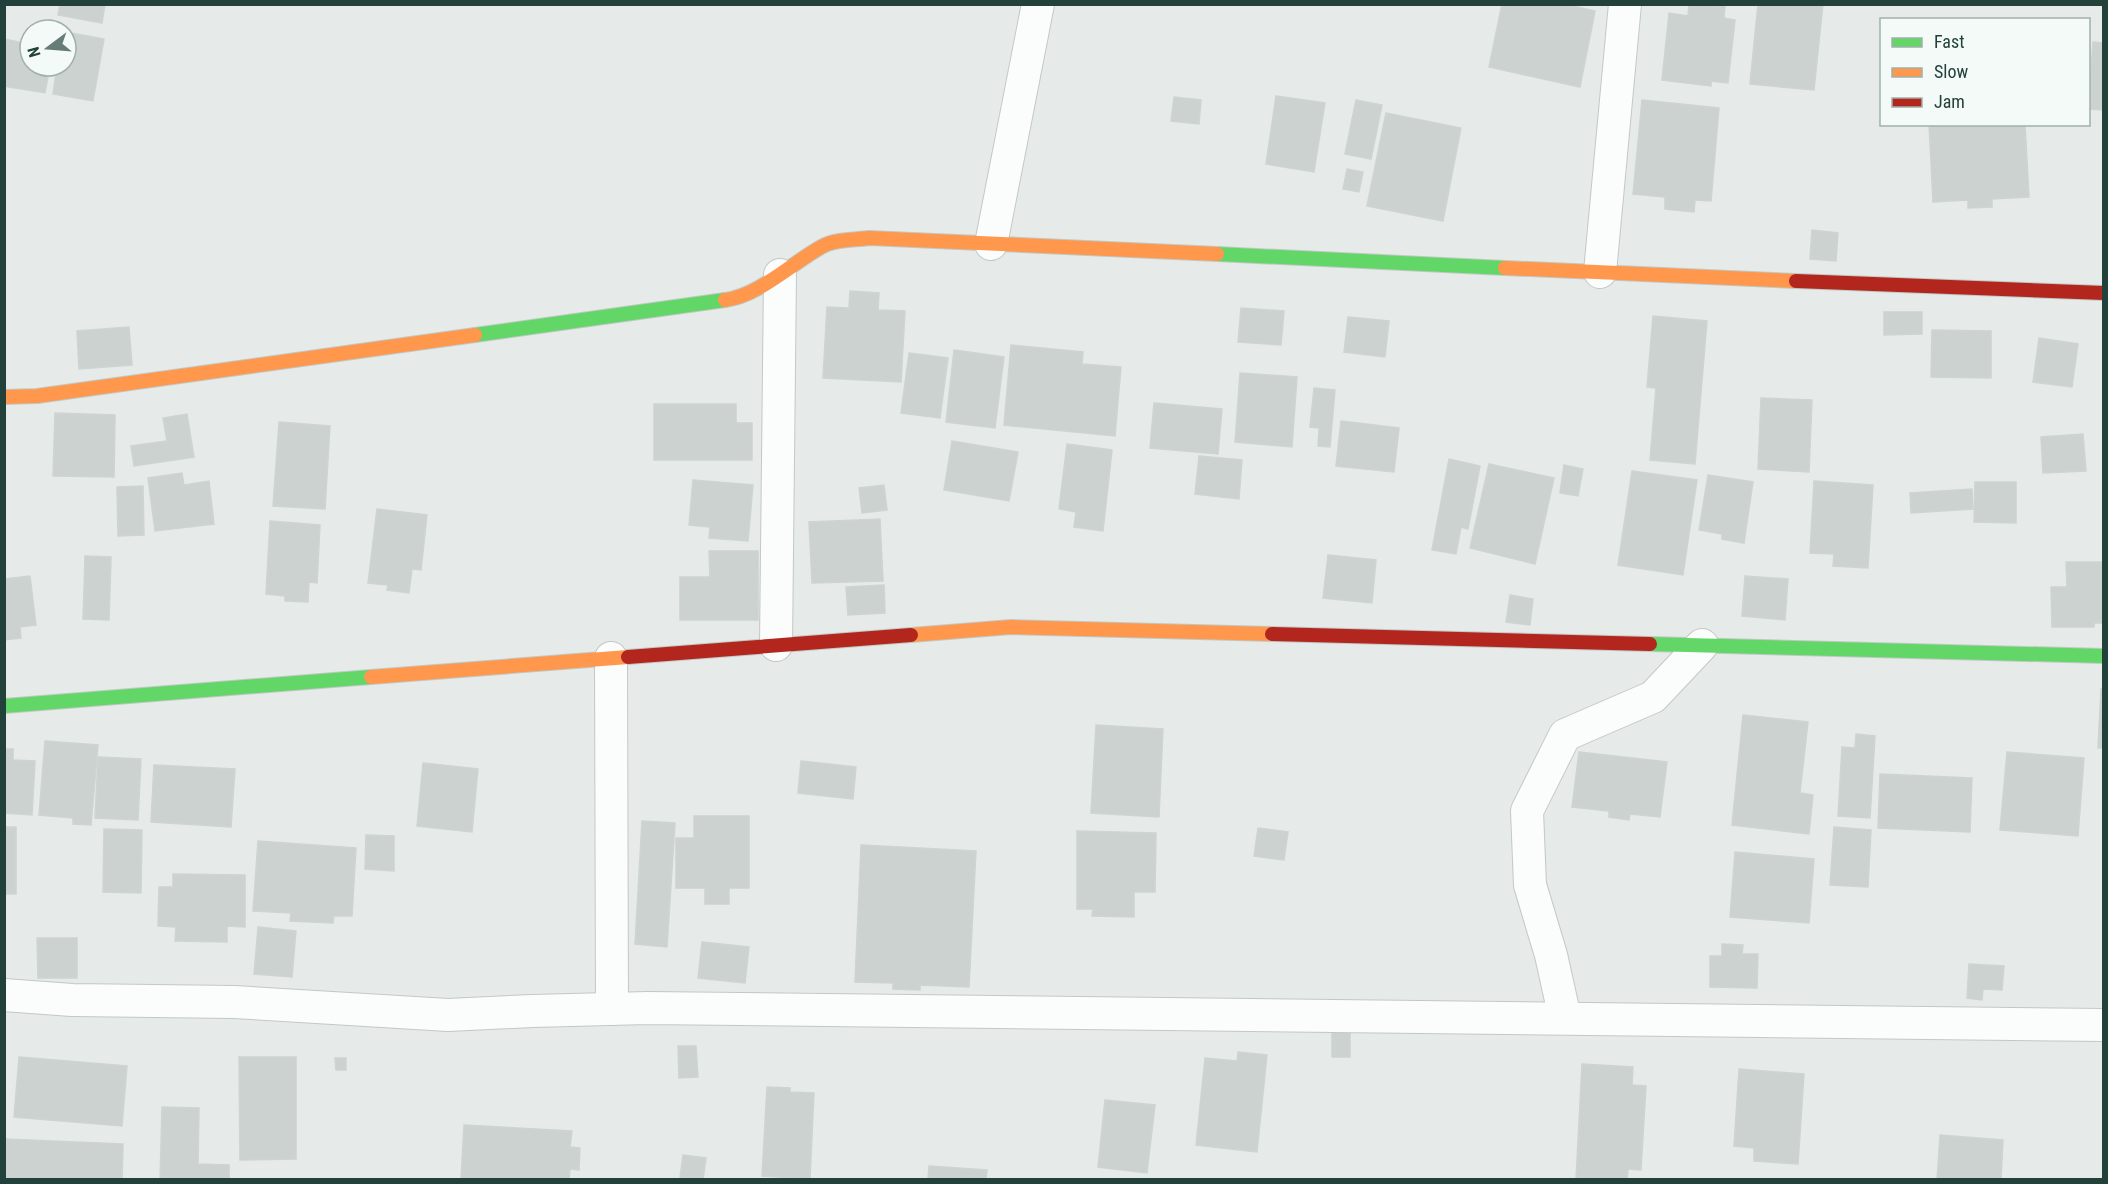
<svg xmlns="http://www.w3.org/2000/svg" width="2108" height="1184" viewBox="0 0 2108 1184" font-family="'Roboto Condensed',sans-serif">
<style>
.building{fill:#ccd2d0;stroke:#ced4d2;stroke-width:1.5}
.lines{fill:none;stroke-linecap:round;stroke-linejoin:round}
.street-casing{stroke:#c3c8c6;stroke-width:34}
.fast-casing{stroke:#c1c9c6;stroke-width:16}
.slow-casing{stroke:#c1c9c6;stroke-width:16}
.jam-casing{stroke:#c1c9c6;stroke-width:16}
.street{stroke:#fbfcfc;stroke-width:32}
.fast{stroke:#63d668;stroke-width:14}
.slow{stroke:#ff974d;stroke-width:14}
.jam{stroke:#b3261e;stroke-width:14}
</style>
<rect width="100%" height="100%" fill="#e6ebe9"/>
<g class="building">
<polygon points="60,4 105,4 102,23 58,15"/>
<polygon points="1502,4 1564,4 1595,11 1580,87 1489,67"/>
<polygon points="1689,4 1725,6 1724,18 1735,20 1728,83 1711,81 1711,86 1662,80 1669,13 1688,16"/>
<polygon points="1758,4 1823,4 1814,90 1750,84"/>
<polygon points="66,32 104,39 93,101 53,94 57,66 66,66"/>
<polygon points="4,39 30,44 30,66 50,66 45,93 4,86"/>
<polygon points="2093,42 2104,43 2104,110 2088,109"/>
<polygon points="1276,96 1325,103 1314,172 1266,164"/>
<polygon points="1174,97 1201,100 1199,124 1171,121"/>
<polygon points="1356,100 1382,105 1371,159 1345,154"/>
<polygon points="1642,100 1719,108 1711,201 1695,200 1694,212 1665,209 1665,197 1633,194"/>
<polygon points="1386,113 1461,128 1443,221 1367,206"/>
<polygon points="1929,124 2025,124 2029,197 1992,199 1992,207 1968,208 1968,200 1933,202"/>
<polygon points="1347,169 1363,172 1359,192 1343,189"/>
<polygon points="1812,230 1838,233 1836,261 1810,259"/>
<polygon points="850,291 879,293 878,310 905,311 901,382 823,378 827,307 849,308"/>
<polygon points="1241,308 1284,311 1281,345 1238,342"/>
<polygon points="1884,312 1922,312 1922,334 1884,335"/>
<polygon points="1653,316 1707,321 1695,464 1650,460 1656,388 1647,387"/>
<polygon points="1348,317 1389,321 1385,357 1344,352"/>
<polygon points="129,327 132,365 79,369 77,331"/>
<polygon points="1932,330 1991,331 1991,378 1931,377"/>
<polygon points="2039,338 2078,344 2072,387 2033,382"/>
<polygon points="1011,345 1083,352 1082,364 1121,367 1115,436 1004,425"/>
<polygon points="954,350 1004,357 995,428 946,422"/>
<polygon points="909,353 948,358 940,418 901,413"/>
<polygon points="1240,373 1297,377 1292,447 1235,442"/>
<polygon points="1314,388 1335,390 1330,447 1318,446 1319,428 1310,427"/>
<polygon points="1761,398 1812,400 1809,472 1758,469"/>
<polygon points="1154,403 1222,409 1218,454 1150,448"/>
<polygon points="654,404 736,404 736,423 752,423 752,460 654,460"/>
<polygon points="55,413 115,415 114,477 53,476"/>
<polygon points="187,414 194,457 134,466 131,446 167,441 163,418"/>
<polygon points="1341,421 1399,428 1394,472 1336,466"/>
<polygon points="279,422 330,426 325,509 273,506"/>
<polygon points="2083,434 2086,471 2043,473 2041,437"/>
<polygon points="952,441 1018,452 1009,501 944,490"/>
<polygon points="1067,444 1112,450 1103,531 1074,527 1076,512 1059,509"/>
<polygon points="1199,456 1242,460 1239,499 1195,494"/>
<polygon points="1449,459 1480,466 1468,529 1461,527 1456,554 1432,550"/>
<polygon points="1489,464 1554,478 1535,564 1470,548"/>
<polygon points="1564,465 1583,469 1578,496 1560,493"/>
<polygon points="1632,471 1697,480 1683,575 1618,565"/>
<polygon points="182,473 184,485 209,481 214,524 155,531 148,478"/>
<polygon points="1708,475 1753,482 1744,543 1722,539 1722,534 1699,530"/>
<polygon points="693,480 753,485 748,541 709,538 710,527 689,525"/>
<polygon points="1814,481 1873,485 1868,568 1833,566 1834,554 1810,553"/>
<polygon points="1975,482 2016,482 2016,523 1974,522"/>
<polygon points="884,485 887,510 862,513 859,488"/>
<polygon points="143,486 144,535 118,536 117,487"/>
<polygon points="1972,489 1973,509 1911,513 1910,493"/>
<polygon points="377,509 427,515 421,570 412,569 409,593 387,590 388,585 368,583"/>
<polygon points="880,519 883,581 812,583 809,522"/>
<polygon points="270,521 320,525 317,583 309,582 308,602 285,601 285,596 266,594"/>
<polygon points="709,551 758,551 758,620 680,620 680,577 710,577"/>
<polygon points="1328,555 1376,560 1372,603 1323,598"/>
<polygon points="85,556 111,557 109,620 83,619"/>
<polygon points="2066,562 2104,562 2104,623 2094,623 2094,627 2052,627 2051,587 2067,587"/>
<polygon points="30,576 36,625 20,627 21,638 4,640 4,579"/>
<polygon points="1745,576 1788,579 1785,620 1742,616"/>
<polygon points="884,585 885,613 848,615 846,587"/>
<polygon points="1510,595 1533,599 1530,625 1506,622"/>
<polygon points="2101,689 2104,689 2104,748 2098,748"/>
<polygon points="1743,715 1808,722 1800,793 1813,795 1809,834 1732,825"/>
<polygon points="1096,725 1163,729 1159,817 1091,813"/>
<polygon points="1856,734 1875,736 1870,818 1838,816 1842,747 1855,748"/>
<polygon points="45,741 98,745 91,825 73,824 73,818 39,815"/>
<polygon points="4,749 13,749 13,760 35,761 32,815 4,813"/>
<polygon points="1579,752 1667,762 1660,817 1630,814 1629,820 1609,817 1609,811 1572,807"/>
<polygon points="2007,752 2084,758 2078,836 2000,830"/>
<polygon points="98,757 141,759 138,820 95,818"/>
<polygon points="801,761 856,767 853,799 798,793"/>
<polygon points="423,763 478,769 472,832 417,826"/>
<polygon points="154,765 235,769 231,827 151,822"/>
<polygon points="1880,774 1972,778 1970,832 1878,828"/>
<polygon points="694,816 749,816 749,888 729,888 729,904 705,904 705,888 676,888 676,838 694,838"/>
<polygon points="642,821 675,823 667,947 635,944"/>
<rect x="4" y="827" width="12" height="67"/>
<polygon points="1834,827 1871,830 1868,887 1830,885"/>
<polygon points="1258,828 1288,832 1284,860 1254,856"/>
<polygon points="104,829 142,830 141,893 103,892"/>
<polygon points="1077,831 1156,833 1155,892 1134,892 1134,917 1092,916 1093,909 1077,909"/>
<polygon points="366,835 394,836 394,871 365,869"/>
<polygon points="258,841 356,848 352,916 334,916 333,923 290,921 291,913 253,911"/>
<polygon points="861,845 976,851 969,987 920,985 920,990 893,989 893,983 855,982"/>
<polygon points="1735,852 1814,859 1809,923 1730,917"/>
<polygon points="173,874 245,875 245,927 227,926 227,942 175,941 176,927 158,926 159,887 173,887"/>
<polygon points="258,927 296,931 292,977 254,974"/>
<polygon points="37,938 77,938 77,978 38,978"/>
<polygon points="702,942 749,947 745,983 698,978"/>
<polygon points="1722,944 1743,945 1742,954 1758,954 1757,988 1710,987 1710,956 1722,956"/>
<polygon points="1969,964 2004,966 2002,990 1983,989 1982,1000 1967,998"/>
<polygon points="1332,1032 1350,1033 1350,1057 1332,1057"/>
<polygon points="678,1046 696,1046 698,1077 679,1078"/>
<polygon points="1238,1052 1267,1055 1257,1152 1196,1145 1205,1058 1237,1061"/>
<polygon points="19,1057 127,1066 122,1126 14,1117"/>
<polygon points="239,1057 296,1057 296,1159 240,1160"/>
<polygon points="335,1058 346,1058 346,1070 336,1070"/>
<polygon points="1582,1064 1633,1067 1632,1085 1646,1086 1641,1170 1628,1169 1627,1180 1576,1180"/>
<polygon points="1739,1069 1804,1074 1798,1164 1754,1161 1754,1148 1734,1146"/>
<polygon points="767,1087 790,1088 790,1092 814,1093 810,1179 762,1176"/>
<polygon points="1105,1100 1155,1105 1147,1173 1098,1167"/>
<polygon points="162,1107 199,1108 198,1164 229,1165 229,1180 160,1180"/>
<polygon points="464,1125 572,1131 570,1147 580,1148 579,1170 570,1169 569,1180 461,1180"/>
<polygon points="1940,1135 2003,1140 2001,1180 1937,1180"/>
<polygon points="6,1139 123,1144 122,1180 5,1180"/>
<polygon points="683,1155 706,1158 703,1180 680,1177"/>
<polygon points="929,1166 987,1170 986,1180 928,1180"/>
</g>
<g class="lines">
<defs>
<g id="street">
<polyline points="991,244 1038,4"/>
<polyline points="1600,272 1625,4"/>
<polyline points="776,645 780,275"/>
<polyline points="611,658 612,1009"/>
<polyline points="4,995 72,1000 234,1002 448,1015 532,1011 648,1008 2104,1025"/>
<polyline points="1565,1018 1551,955 1530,885 1527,811 1565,735 1653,697 1702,645"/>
</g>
<g id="fast">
<polyline points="1217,254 1505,268"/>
<polyline points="475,335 725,300"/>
<polyline points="1650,644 2104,656"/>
<polyline points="4,706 371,677"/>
</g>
<g id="slow">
<polyline points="1505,268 1796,281"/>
<path d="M725,300C759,296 793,262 823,246C835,239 855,240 869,238L1217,254"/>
<polyline points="4,397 37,396 475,335"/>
<polyline points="911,635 1011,627 1272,634"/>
<polyline points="371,677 628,657"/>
</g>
<g id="jam">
<polyline points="1796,281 2104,293"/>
<polyline points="1272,634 1650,644"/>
<polyline points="628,657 911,635"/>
</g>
</defs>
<use href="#street" class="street-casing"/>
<use href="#fast" class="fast-casing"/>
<use href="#slow" class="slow-casing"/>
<use href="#jam" class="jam-casing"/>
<use href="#street" class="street"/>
<use href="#fast" class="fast"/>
<use href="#slow" class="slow"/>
<use href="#jam" class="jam"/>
</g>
<rect width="2108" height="1184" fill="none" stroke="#21413a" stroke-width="12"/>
<rect x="1880" y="18" width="210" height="108" fill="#f4faf7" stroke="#a0b0ab" stroke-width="1.5"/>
<rect x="1892" y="38" width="30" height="9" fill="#63d668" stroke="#a0b0ab" stroke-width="1.5"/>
<text x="1934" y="48" font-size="18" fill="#21413a">Fast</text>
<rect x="1892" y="68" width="30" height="9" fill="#ff974d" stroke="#a0b0ab" stroke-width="1.5"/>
<text x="1934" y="78" font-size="18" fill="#21413a">Slow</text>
<rect x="1892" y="98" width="30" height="9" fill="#b3261e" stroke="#a0b0ab" stroke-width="1.5"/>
<text x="1934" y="108" font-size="18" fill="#21413a">Jam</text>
<g transform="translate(48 48) rotate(254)"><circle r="28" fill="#f4faf7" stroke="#a0b0ab" stroke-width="1.5"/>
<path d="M0-4.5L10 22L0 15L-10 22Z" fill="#667c77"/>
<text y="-9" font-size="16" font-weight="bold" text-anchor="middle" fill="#21413a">N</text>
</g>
</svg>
